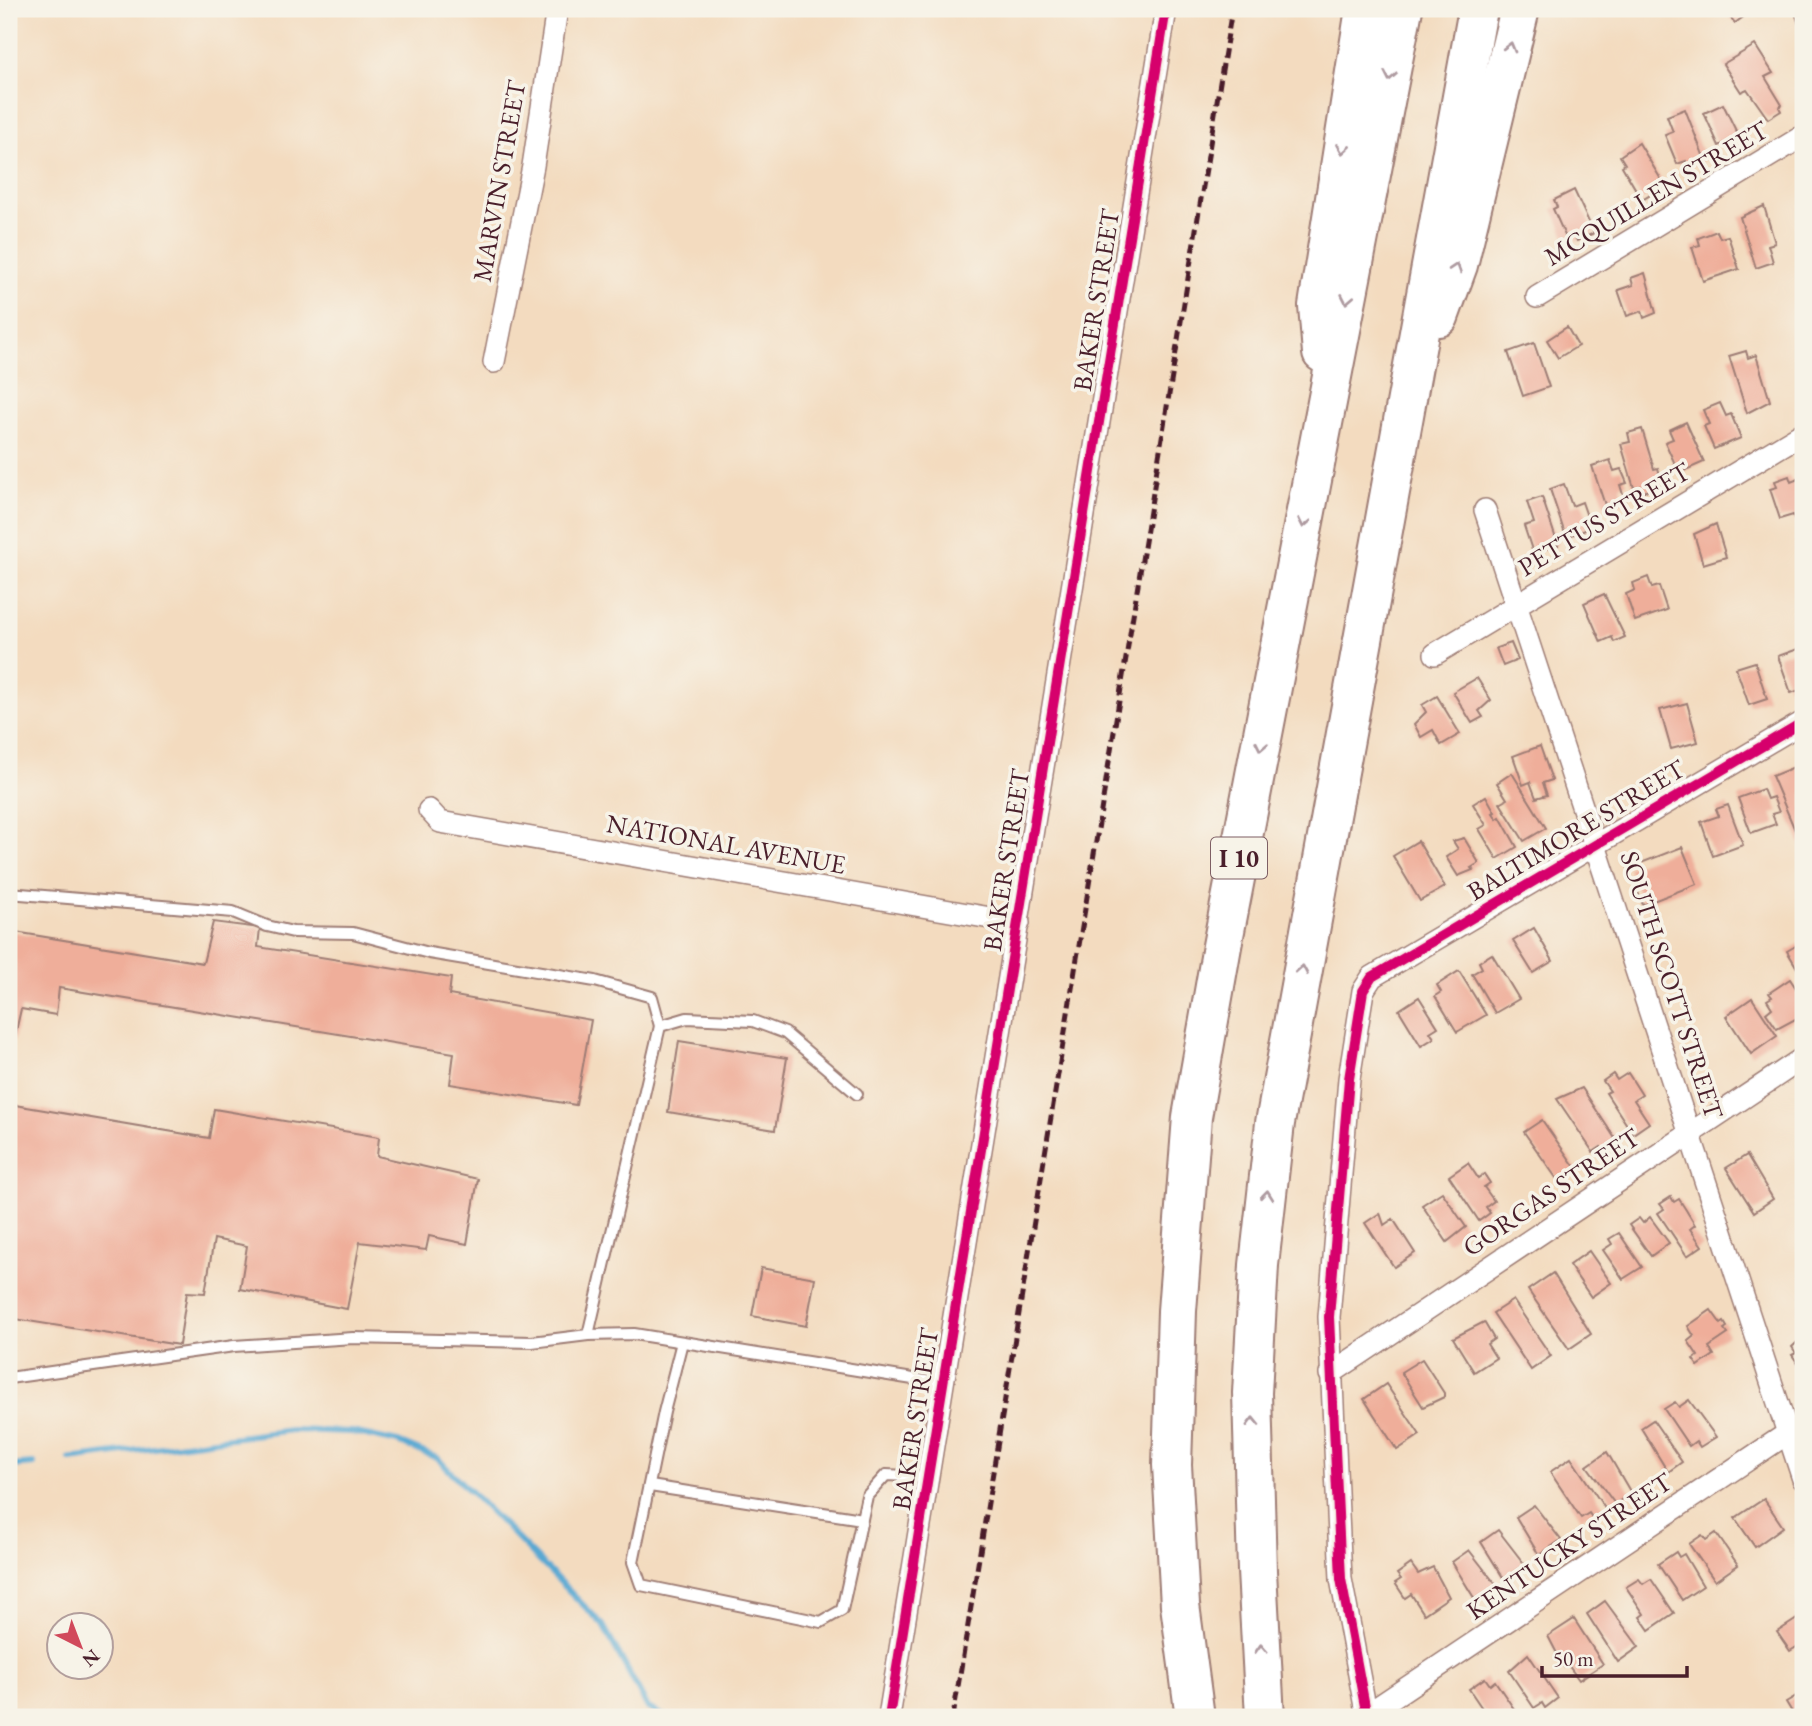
<svg xmlns="http://www.w3.org/2000/svg" width="1812" height="1726" viewBox="0 0 1812 1726" font-family="'EB Garamond',serif">
<style>
.lines{fill:none;stroke-linecap:round;stroke-linejoin:round}
.stream{stroke:#58a8d2;stroke-width:6}
.building{fill:#efae9a}
.lane-casing{stroke:#9e7d75;stroke-width:14}
.street-casing{stroke:#9e7d75;stroke-width:24}
.highway-casing{stroke:#9e7d75;stroke-width:42}
.lane{stroke:#fff;stroke-width:10}
.street{stroke:#fff;stroke-width:21}
.highway{stroke:#fff;stroke-width:38}
.rail{stroke:#4a1f2b;stroke-width:5;stroke-dasharray:10 5;stroke-linecap:butt}
.cycleway-casing{stroke:#f7f3e8;stroke-width:15}
.cycleway{stroke:#d6006c;stroke-width:10}
.oneway{stroke:#ae9aa0}
.labels{text-anchor:middle;dominant-baseline:central;stroke-width:7;stroke-linejoin:round;paint-order:stroke}
.shield{fill:#f7f3e8;stroke:#7e5f64;stroke-width:2}
.shield-label{font-size:24px;font-weight:bold;fill:#4a1f2b}
.street-label{font-size:26px;fill:#4a1f2b;stroke:#f7f3e8}
</style>
<rect width="100%" height="100%" fill="#f7f3e8"/>
<filter id="ink" filterUnits="userSpaceOnUse"><feTurbulence type="fractalNoise" baseFrequency=".0143" numOctaves="2"/><feDisplacementMap in="SourceGraphic" scale="14" xChannelSelector="R" yChannelSelector="G"/><feConvolveMatrix kernelMatrix="1 2 1 2 8 2 1 2 1" color-interpolation-filters="sRGB"/></filter>
<filter id="wash" filterUnits="userSpaceOnUse"><feTurbulence type="fractalNoise" baseFrequency=".00686" numOctaves="4" result="noise"/><feDisplacementMap in="SourceGraphic" scale="28" xChannelSelector="R" yChannelSelector="G"/><feGaussianBlur stdDeviation="1.57" result="paint"/><feColorMatrix in="noise" values="0 0 0 0 0 0 0 0 0 0 0 0 0 0 0 0 0 1.4 0 .05"/><feComposite in="paint" operator="in"/></filter>
<g filter="url(#wash)">
<rect width="100%" height="100%" fill="#f3dbbf"/>
<g class="lines">
<g class="stream">
<polyline points="70,1459 291,1430 352,1432 398,1442 437,1458 603,1625 648,1708 665,1717"/>
<polyline points="9,1466 34,1464"/>
</g>
</g>
<g id="blocks">
<g class="building">
<polygon points="1724,9 1754,9 1735,23"/>
<polygon points="1794,9 1803,9 1803,37"/>
<polygon points="1755,45 1773,73 1765,77 1782,105 1779,107 1781,111 1768,119 1747,89 1741,92 1723,64"/>
<polygon points="1723,104 1739,137 1719,146 1704,113"/>
<polygon points="1685,109 1705,160 1688,167 1686,161 1677,164 1665,135 1673,132 1667,116"/>
<polygon points="1639,143 1665,186 1642,200 1622,166 1625,164 1620,156"/>
<polygon points="1574,190 1594,233 1577,241 1574,234 1566,238 1553,209 1557,207 1554,200"/>
<polygon points="1764,206 1775,243 1768,245 1773,262 1756,268 1740,217"/>
<polygon points="1717,231 1720,238 1728,236 1739,269 1703,281 1692,247 1700,245 1698,238"/>
<polygon points="1645,273 1656,313 1644,318 1642,311 1627,316 1618,290 1633,285 1631,278"/>
<polygon points="1567,327 1578,346 1558,358 1547,340"/>
<polygon points="1534,343 1549,387 1523,396 1508,352"/>
<polygon points="1746,351 1748,358 1756,355 1770,401 1747,413 1729,356"/>
<polygon points="1720,403 1726,416 1731,414 1741,438 1714,449 1704,426 1709,424 1703,410"/>
<polygon points="1686,422 1704,462 1679,473 1665,442 1673,439 1669,430"/>
<polygon points="1642,429 1654,469 1658,468 1663,486 1642,492 1640,486 1634,488 1621,444 1630,442 1628,433"/>
<polygon points="1610,460 1614,471 1621,469 1627,483 1620,485 1625,501 1606,508 1592,466"/>
<polygon points="1789,476 1791,482 1798,479 1803,494 1803,517 1795,520 1793,515 1780,519 1770,489 1777,487 1775,481"/>
<polygon points="1564,484 1572,506 1582,502 1591,528 1566,537 1550,489"/>
<polygon points="1542,497 1558,545 1533,553 1524,526 1534,523 1527,502"/>
<polygon points="1716,524 1726,557 1703,564 1694,534"/>
<polygon points="1648,577 1652,588 1659,586 1667,610 1635,621 1626,594 1635,590 1633,583"/>
<polygon points="1604,594 1625,637 1614,642 1612,637 1601,642 1584,603"/>
<polygon points="1511,643 1518,660 1503,666 1496,648"/>
<polygon points="1801,648 1803,689 1791,693 1778,656"/>
<polygon points="1755,662 1767,699 1749,705 1736,668"/>
<polygon points="1477,678 1491,700 1479,711 1483,717 1472,723 1453,692"/>
<polygon points="1437,696 1460,734 1441,745 1433,730 1421,737 1414,724 1426,712 1422,705"/>
<polygon points="1687,703 1698,742 1671,749 1660,710"/>
<polygon points="1540,746 1552,780 1543,783 1547,795 1536,798 1530,782 1523,785 1513,756"/>
<polygon points="1799,765 1803,776 1803,849 1772,776"/>
<polygon points="1512,773 1546,828 1524,841 1500,803 1507,799 1497,783"/>
<polygon points="1763,789 1767,799 1773,797 1779,812 1772,814 1776,824 1751,833 1738,798"/>
<polygon points="1486,796 1495,812 1493,813 1497,819 1500,817 1517,847 1497,859 1479,829 1486,825 1473,804"/>
<polygon points="1728,805 1743,845 1713,856 1701,822 1719,816 1716,809"/>
<polygon points="1464,838 1479,863 1471,868 1473,870 1458,876 1446,857 1458,849 1453,841"/>
<polygon points="1418,841 1445,887 1420,901 1393,856"/>
<polygon points="1682,847 1697,884 1643,905 1628,868"/>
<polygon points="213,922 260,928 258,947 451,978 449,995 591,1020 576,1105 450,1084 454,1053 59,988 56,1015 21,1009 14,1040 9,1039 9,931 203,963"/>
<polygon points="1534,928 1553,961 1533,973 1513,941"/>
<polygon points="1799,944 1803,951 1803,978 1787,951"/>
<polygon points="1492,954 1519,999 1495,1013 1472,974 1482,968 1479,962"/>
<polygon points="1459,971 1486,1015 1457,1032 1435,996 1441,992 1437,985"/>
<polygon points="1790,979 1803,999 1803,1015 1777,1029 1766,1013 1772,1008 1767,1000 1772,997 1769,993"/>
<polygon points="1419,997 1438,1027 1430,1032 1434,1038 1421,1046 1399,1010"/>
<polygon points="1752,998 1777,1036 1751,1054 1726,1016"/>
<polygon points="679,1041 787,1058 775,1130 668,1112"/>
<polygon points="1628,1073 1642,1095 1634,1100 1649,1123 1633,1134 1606,1093 1610,1091 1603,1081 1613,1074 1617,1080"/>
<polygon points="1582,1088 1618,1143 1604,1152 1601,1147 1593,1152 1557,1099"/>
<polygon points="9,1104 209,1138 214,1109 379,1137 377,1156 478,1179 467,1244 429,1236 426,1250 360,1242 347,1309 240,1289 247,1246 214,1239 205,1293 187,1292 179,1345 9,1318"/>
<polygon points="1542,1120 1577,1170 1559,1182 1524,1132"/>
<polygon points="1747,1155 1773,1199 1754,1212 1726,1168"/>
<polygon points="1468,1163 1478,1178 1484,1174 1490,1183 1484,1187 1494,1201 1486,1207 1490,1213 1479,1221 1449,1176"/>
<polygon points="1442,1192 1466,1227 1447,1242 1422,1205"/>
<polygon points="1671,1197 1674,1202 1679,1199 1686,1210 1695,1225 1690,1229 1702,1246 1687,1256 1658,1213 1664,1209 1660,1204"/>
<polygon points="1380,1213 1384,1225 1393,1219 1415,1253 1394,1267 1365,1223"/>
<polygon points="1650,1217 1669,1243 1651,1256 1629,1225 1639,1218 1643,1223"/>
<polygon points="1619,1233 1642,1267 1623,1279 1603,1250 1612,1244 1609,1239"/>
<polygon points="1589,1251 1611,1283 1591,1297 1569,1265"/>
<polygon points="761,1268 815,1278 806,1326 752,1316"/>
<polygon points="1553,1273 1591,1334 1569,1349 1528,1290"/>
<polygon points="1513,1300 1551,1356 1531,1370 1493,1313"/>
<polygon points="1711,1310 1721,1324 1724,1322 1727,1327 1724,1329 1728,1334 1709,1347 1714,1355 1698,1366 1693,1359 1698,1356 1688,1341 1694,1336 1688,1326"/>
<polygon points="1484,1322 1494,1339 1487,1344 1496,1358 1474,1372 1453,1338"/>
<polygon points="1803,1337 1803,1362 1799,1365 1792,1355 1796,1353 1792,1347"/>
<polygon points="1422,1359 1444,1393 1444,1397 1423,1407 1401,1372"/>
<polygon points="1386,1384 1420,1435 1397,1450 1364,1399"/>
<polygon points="1689,1400 1716,1437 1700,1447 1696,1441 1689,1446 1664,1409 1675,1402 1679,1407"/>
<polygon points="1653,1420 1682,1462 1668,1472 1641,1428"/>
<polygon points="1607,1452 1631,1493 1615,1504 1587,1466"/>
<polygon points="1571,1458 1606,1510 1593,1519 1589,1513 1581,1518 1550,1472"/>
<polygon points="1764,1499 1783,1527 1755,1547 1735,1518"/>
<polygon points="1534,1505 1561,1540 1539,1555 1516,1517"/>
<polygon points="1498,1530 1525,1565 1504,1579 1481,1542"/>
<polygon points="1716,1533 1738,1565 1715,1581 1689,1544 1702,1535 1706,1540"/>
<polygon points="1469,1550 1497,1586 1476,1601 1452,1562"/>
<polygon points="1676,1552 1679,1557 1684,1554 1703,1586 1682,1600 1658,1564"/>
<polygon points="1411,1564 1418,1574 1433,1567 1449,1597 1424,1614 1411,1594 1405,1598 1395,1583 1401,1579 1397,1574"/>
<polygon points="1639,1579 1643,1584 1651,1579 1674,1613 1649,1630 1640,1617 1644,1614 1626,1587"/>
<polygon points="1605,1601 1639,1647 1618,1662 1587,1614"/>
<polygon points="1803,1615 1803,1643 1790,1651 1777,1632"/>
<polygon points="1574,1619 1603,1664 1579,1680 1568,1665 1564,1667 1548,1636"/>
<polygon points="1528,1654 1558,1698 1545,1708 1542,1703 1534,1708 1509,1671"/>
<polygon points="1485,1678 1490,1685 1495,1681 1514,1709 1511,1711 1515,1717 1488,1717 1469,1689"/>
<polygon points="1798,1695 1799,1698 1803,1696 1803,1717 1795,1717 1786,1702"/>
</g>
</g>
</g>
<g filter="url(#ink)">
<use href="#blocks" fill-opacity="0" stroke="#9e7d75" stroke-width="2"/>
<g class="lines">
<defs>
<g id="lane">
<polyline points="9,893 233,912 267,926 293,932 353,933 429,953 595,981 652,997 660,1026"/>
<polyline points="588,1335 660,1026 687,1018 753,1021 785,1033 857,1094"/>
<polyline points="682,1342 664,1412 633,1562 641,1585 821,1622 842,1610 867,1496 886,1475 929,1477"/>
<polyline points="9,1378 234,1346 353,1338 532,1342 588,1335 634,1334 944,1384"/>
<polyline points="650,1486 862,1519"/>
</g>
<g id="street">
<polyline points="1537,297 1803,136"/>
<polyline points="494,362 533,166 557,9"/>
<polyline points="1485,510 1803,1479"/>
<polyline points="1435,654 1803,433"/>
<polyline points="429,810 440,822 1019,923"/>
<polyline points="1330,1374 1803,1058"/>
<polyline points="1366,1715 1803,1423"/>
<polyline points="889,1717 1166,9"/>
<polyline points="1367,1717 1341,1579 1329,1317 1349,1079 1363,991 1372,977 1803,722"/>
</g>
<g id="highway">
<polyline points="1439,317 1458,265 1520,9"/>
<polyline points="1322,353 1318,306 1365,9"/>
<polyline points="1195,1717 1180,1605 1172,1465 1177,1311 1192,1117 1222,946 1403,9"/>
<polyline points="1265,1717 1257,1571 1252,1393 1259,1265 1275,1123 1478,9"/>
</g>
</defs>
<use href="#lane" class="lane-casing"/>
<use href="#street" class="street-casing"/>
<use href="#highway" class="highway-casing"/>
<use href="#lane" class="lane"/>
<use href="#street" class="street"/>
<use href="#highway" class="highway"/>
<polyline class="rail" points="953,1717 1232,9"/>
<defs>
<g id="cycleway">
<polyline points="889,1717 1166,9"/>
<polyline points="1367,1717 1341,1579 1329,1317 1349,1079 1363,991 1372,977 1803,722"/>
</g>
</defs>
<use href="#cycleway" class="cycleway-casing"/>
<use href="#cycleway" class="cycleway"/>
</g>
<defs><path id="oneway-chevron" d="M-2-3.5L2.5 0L-2 3.5" fill="none" stroke-width="1.6" stroke-linecap="round" stroke-linejoin="round" transform="scale(1.75)"/></defs>
<g class="oneway">
<use href="#oneway-chevron" transform="translate(1510 47) rotate(-75)"/>
<use href="#oneway-chevron" transform="translate(1390 76) rotate(101)"/>
<use href="#oneway-chevron" transform="translate(1343 149) rotate(99)"/>
<use href="#oneway-chevron" transform="translate(1456 268) rotate(-72)"/>
<use href="#oneway-chevron" transform="translate(1347 299) rotate(101)"/>
<use href="#oneway-chevron" transform="translate(1304 523) rotate(101)"/>
<use href="#oneway-chevron" transform="translate(1261 746) rotate(101)"/>
<use href="#oneway-chevron" transform="translate(1302 970) rotate(-80)"/>
<use href="#oneway-chevron" transform="translate(1267 1195) rotate(-84)"/>
<use href="#oneway-chevron" transform="translate(1253 1422) rotate(-91)"/>
<use href="#oneway-chevron" transform="translate(1261 1649) rotate(-93)"/>
</g>
</g>
<g class="labels">
<rect class="shield" x="1211" y="837.5" width="56" height="41" rx="5"/>
<g class="shield-label">
<text x="1239" y="858">I 10</text>
</g>
<g class="street-label">
<text transform="translate(499 181) rotate(-80)">MARVIN STREET</text>
<text transform="translate(1656 193) rotate(-31)">MCQUILLEN STREET</text>
<text transform="translate(1096 300) rotate(-81)">BAKER STREET</text>
<text transform="translate(1604 519) rotate(-31)">PETTUS STREET</text>
<text transform="translate(1576 830) rotate(-31)">BALTIMORE STREET</text>
<text transform="translate(726 844) rotate(10)">NATIONAL AVENUE</text>
<text transform="translate(1006 860) rotate(-81)">BAKER STREET</text>
<text transform="translate(1672 985) rotate(72)">SOUTH SCOTT STREET</text>
<text transform="translate(1551 1192) rotate(-34)">GORGAS STREET</text>
<text transform="translate(915 1419) rotate(-81)">BAKER STREET</text>
<text transform="translate(1569 1546) rotate(-34)">KENTUCKY STREET</text>
</g>
</g>
<rect width="1812" height="1726" fill="none" stroke="#f7f3e8" stroke-width="35"/>
<g transform="translate(80 1646) rotate(138)"><circle r="33" fill="#f7f3e8" stroke="#b29e9c" stroke-width="2"/>
<path d="M0-5L12 26L0 18L-12 26Z" fill="#d1495b"/>
<text y="-10" font-size="19" font-weight="bold" text-anchor="middle" fill="#4a1f2b">N</text>
</g>
<path d="M1542 1666v10h145v-10" fill="none" stroke="#4a1f2b" stroke-width="3.5"/>
<text x="1553" y="1666" font-size="21" fill="#4a1f2b" stroke="#f7f3e8" stroke-width="5" paint-order="stroke">50 m</text>
</svg>
